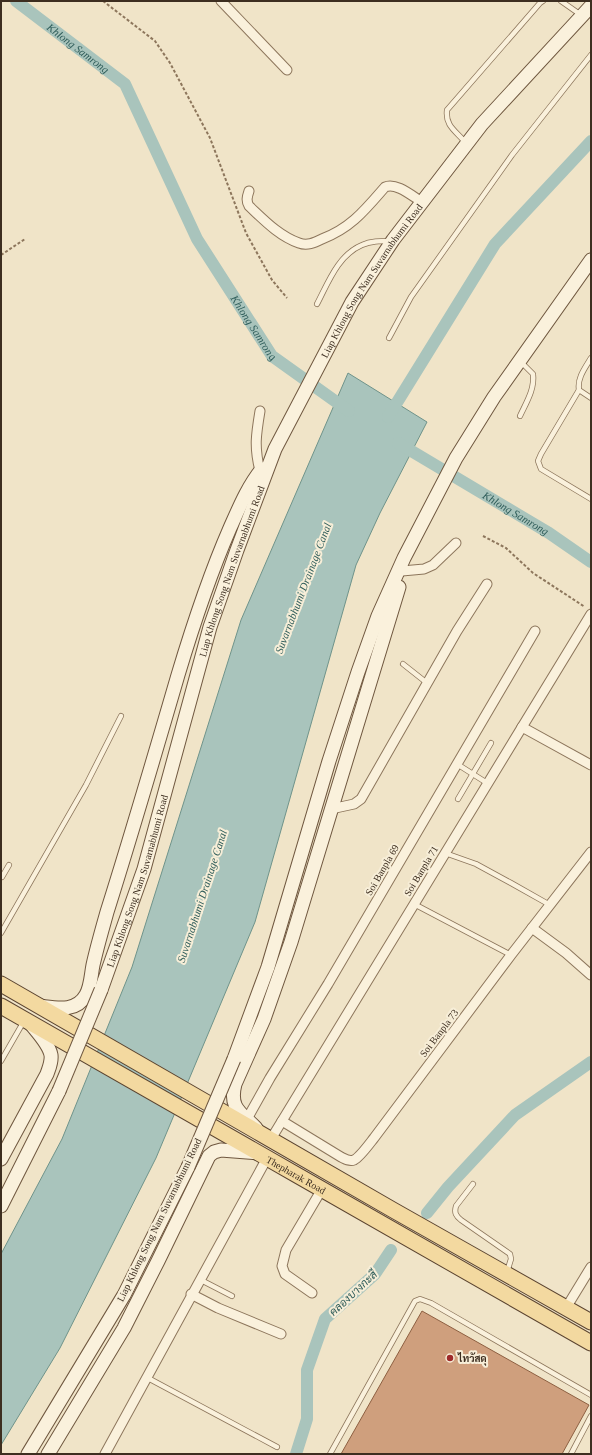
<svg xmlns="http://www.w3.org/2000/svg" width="592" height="1455" viewBox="0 0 592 1455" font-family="'Times New Roman',Sarabun,serif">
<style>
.water{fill:#a9c4bc;stroke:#6f938a}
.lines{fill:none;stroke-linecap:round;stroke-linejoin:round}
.canal{stroke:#a9c4bc;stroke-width:12}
.building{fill:#cf9f7d;stroke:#8d5f41}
.lane-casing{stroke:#8d765c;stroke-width:6}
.street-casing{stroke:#8d765c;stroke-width:11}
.secondary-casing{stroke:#6f573f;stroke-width:15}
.primary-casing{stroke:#5b4430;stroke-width:17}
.path{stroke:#8d765c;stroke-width:2;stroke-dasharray:3 2;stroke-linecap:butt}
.lane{stroke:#faf1dc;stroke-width:4.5}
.street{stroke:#faf1dc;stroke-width:9}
.secondary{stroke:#faf1dc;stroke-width:13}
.primary{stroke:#f3d9a0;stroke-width:15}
.secondary-bridge-casing{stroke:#6f573f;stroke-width:15;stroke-linecap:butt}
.secondary-bridge{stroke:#faf1dc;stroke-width:13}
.poi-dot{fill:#9e2a2b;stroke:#f7eed8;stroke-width:1.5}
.labels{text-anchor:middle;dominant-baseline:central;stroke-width:4;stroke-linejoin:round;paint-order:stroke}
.street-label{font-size:10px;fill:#3d2e20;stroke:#f7eed8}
.poi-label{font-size:10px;font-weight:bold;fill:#3d2e20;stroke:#f7eed8;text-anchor:start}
.water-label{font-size:11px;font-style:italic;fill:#2f5d5a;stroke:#f7eed8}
</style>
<rect width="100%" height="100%" fill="#f0e4c8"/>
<polygon class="water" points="348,373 427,422 380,513 356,565 255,922 156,1158 60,1348 1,1445 1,1254 62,1139 132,967 241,620"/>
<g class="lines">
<g class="canal">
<path id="s1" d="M16,1L125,84L197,239L272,356L349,411"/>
<polyline points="388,417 495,244 591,141"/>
<path id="s2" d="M398,443L549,533L591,562"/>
<polyline points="427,1213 448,1187 515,1115 591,1062"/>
<polyline points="296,1454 307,1419 307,1370 325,1319 375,1274 391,1250"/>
</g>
</g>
<polygon class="building" points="422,1311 589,1405 562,1454 341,1454"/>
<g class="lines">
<defs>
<g id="lane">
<polyline points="561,1 581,15"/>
<path d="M465,142C456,131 445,126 447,110L540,3L543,1"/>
<path d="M317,304C328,283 338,255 362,245C371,241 380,241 390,241"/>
<polyline points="389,338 411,297 512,155 591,55"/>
<path d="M591,358C585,368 577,378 579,390L541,454L538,461L541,469L591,499"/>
<polyline points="579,390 591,398"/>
<path d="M520,416C526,403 535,389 533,374L521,362"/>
<polyline points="403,664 427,683"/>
<polyline points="457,764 487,783"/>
<polyline points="458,799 491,743"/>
<polyline points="445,853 476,864 511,883 550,905"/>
<polyline points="2,877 9,865"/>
<polyline points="414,904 511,955"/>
<polyline points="1,933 86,785 121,716"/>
<polyline points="1,1061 24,1021"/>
<path d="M473,1184L456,1206C454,1213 456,1216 461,1220L510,1254L511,1259L507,1272"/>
<polyline points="199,1279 232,1296"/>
<polyline points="146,1377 277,1447"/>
<polyline points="330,1454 415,1301 420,1299 431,1303 591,1395"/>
<polyline points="571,1454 591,1416"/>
</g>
<g id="street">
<polyline points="221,1 287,70"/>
<path d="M249,191C247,197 246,201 249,206C264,220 279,236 299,243C307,246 314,243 322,239C351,228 365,210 385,187C396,182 412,196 422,202"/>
<path d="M260,471C254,447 256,435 260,411"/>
<polyline points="402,571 424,569 433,565 456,543"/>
<polyline points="522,727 591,765"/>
<polyline points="331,809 354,804 361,799 457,631 487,584"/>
<polyline points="532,928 566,953 591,975"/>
<polyline points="247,1119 270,1078 328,984 535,631"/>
<path d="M282,1121L341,1157C345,1159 349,1162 354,1160C360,1157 370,1143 374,1138L511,955L591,852"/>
<polyline points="271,1139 591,614"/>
<polyline points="312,1293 285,1274 282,1266 286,1250 322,1189"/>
<polyline points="191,1294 218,1308 281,1334"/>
<polyline points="566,1308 591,1267"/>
<polyline points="105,1454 267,1158"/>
</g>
<g id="secondary">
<path id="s3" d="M101,990L144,869L210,627L237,550L275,449L352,302L393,240L482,124L591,6"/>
<path d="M39,1006C56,1008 76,1013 86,995C91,986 91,975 93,965C97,947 102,930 107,912C132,833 155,754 178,675C193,625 209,576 230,528C239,508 248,486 262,469"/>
<polyline points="234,1059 268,967 329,761 358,672 378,616 404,558 456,458 494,397 591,260"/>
<path d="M256,1128C240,1112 229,1108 235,1084L264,1019L291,942L399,587"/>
<path d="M1,1159L47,1074C49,1068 52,1062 51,1055C49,1044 37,1032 30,1023"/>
<polyline points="1,1206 59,1091"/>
<polyline points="28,1454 124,1295 188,1167"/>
<polyline points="48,1454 124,1328 158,1261 209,1156 214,1152 221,1150 258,1153"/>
</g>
<g id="primary">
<polyline points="1,984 393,1210 591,1322"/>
<path id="s4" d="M1,1006C197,1120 395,1229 591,1343"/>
</g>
</defs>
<use href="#lane" class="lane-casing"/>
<use href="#street" class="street-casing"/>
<use href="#secondary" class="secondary-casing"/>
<use href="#primary" class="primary-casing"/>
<g class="path">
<polyline points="103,1 155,41 170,63 210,138 246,233 272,280 287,298"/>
<polyline points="1,255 25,239"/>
<polyline points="483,536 506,548 533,573 585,607"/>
</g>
<use href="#lane" class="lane"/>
<use href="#street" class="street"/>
<use href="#secondary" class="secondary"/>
<use href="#primary" class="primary"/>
<defs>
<g id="secondary-bridge">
<polyline points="59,1091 101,990"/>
<polyline points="188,1167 234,1059"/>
</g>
</defs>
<use href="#secondary-bridge" class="secondary-bridge-casing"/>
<use href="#secondary-bridge" class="secondary-bridge"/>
</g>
<circle class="poi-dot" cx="450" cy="1358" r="4"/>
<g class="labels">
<g class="street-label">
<text stroke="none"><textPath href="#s3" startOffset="763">Liap Khlong Song Nam Suvarnabhumi Road</textPath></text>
<text stroke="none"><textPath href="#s3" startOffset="439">Liap Khlong Song Nam Suvarnabhumi Road</textPath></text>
<text transform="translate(382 870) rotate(-60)">Soi Banpla 69</text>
<text transform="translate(421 871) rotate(-59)">Soi Banpla 71</text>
<text stroke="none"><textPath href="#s3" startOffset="115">Liap Khlong Song Nam Suvarnabhumi Road</textPath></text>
<text transform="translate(439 1033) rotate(-53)">Soi Banpla 73</text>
<text stroke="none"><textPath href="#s4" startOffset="340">Thepharak Road</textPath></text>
<text transform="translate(159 1220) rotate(-64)">Liap Khlong Song Nam Suvarnabhumi Road</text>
</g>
<g class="poi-label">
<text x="458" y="1358">ไทวัสดุ</text>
</g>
<g class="water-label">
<text stroke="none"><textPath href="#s1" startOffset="78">Khlong Samrong</textPath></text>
<text stroke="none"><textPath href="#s1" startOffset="413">Khlong Samrong</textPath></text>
<text stroke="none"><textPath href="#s2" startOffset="137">Khlong Samrong</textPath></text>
<text transform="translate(303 588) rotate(-69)">Suvarnabhumi Drainage Canal</text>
<text transform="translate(202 896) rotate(-72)">Suvarnabhumi Drainage Canal</text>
<text transform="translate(353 1293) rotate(-43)">คลองบางกะสี</text>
</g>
</g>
<rect width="592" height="1455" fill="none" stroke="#3d2e20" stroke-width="4"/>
</svg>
